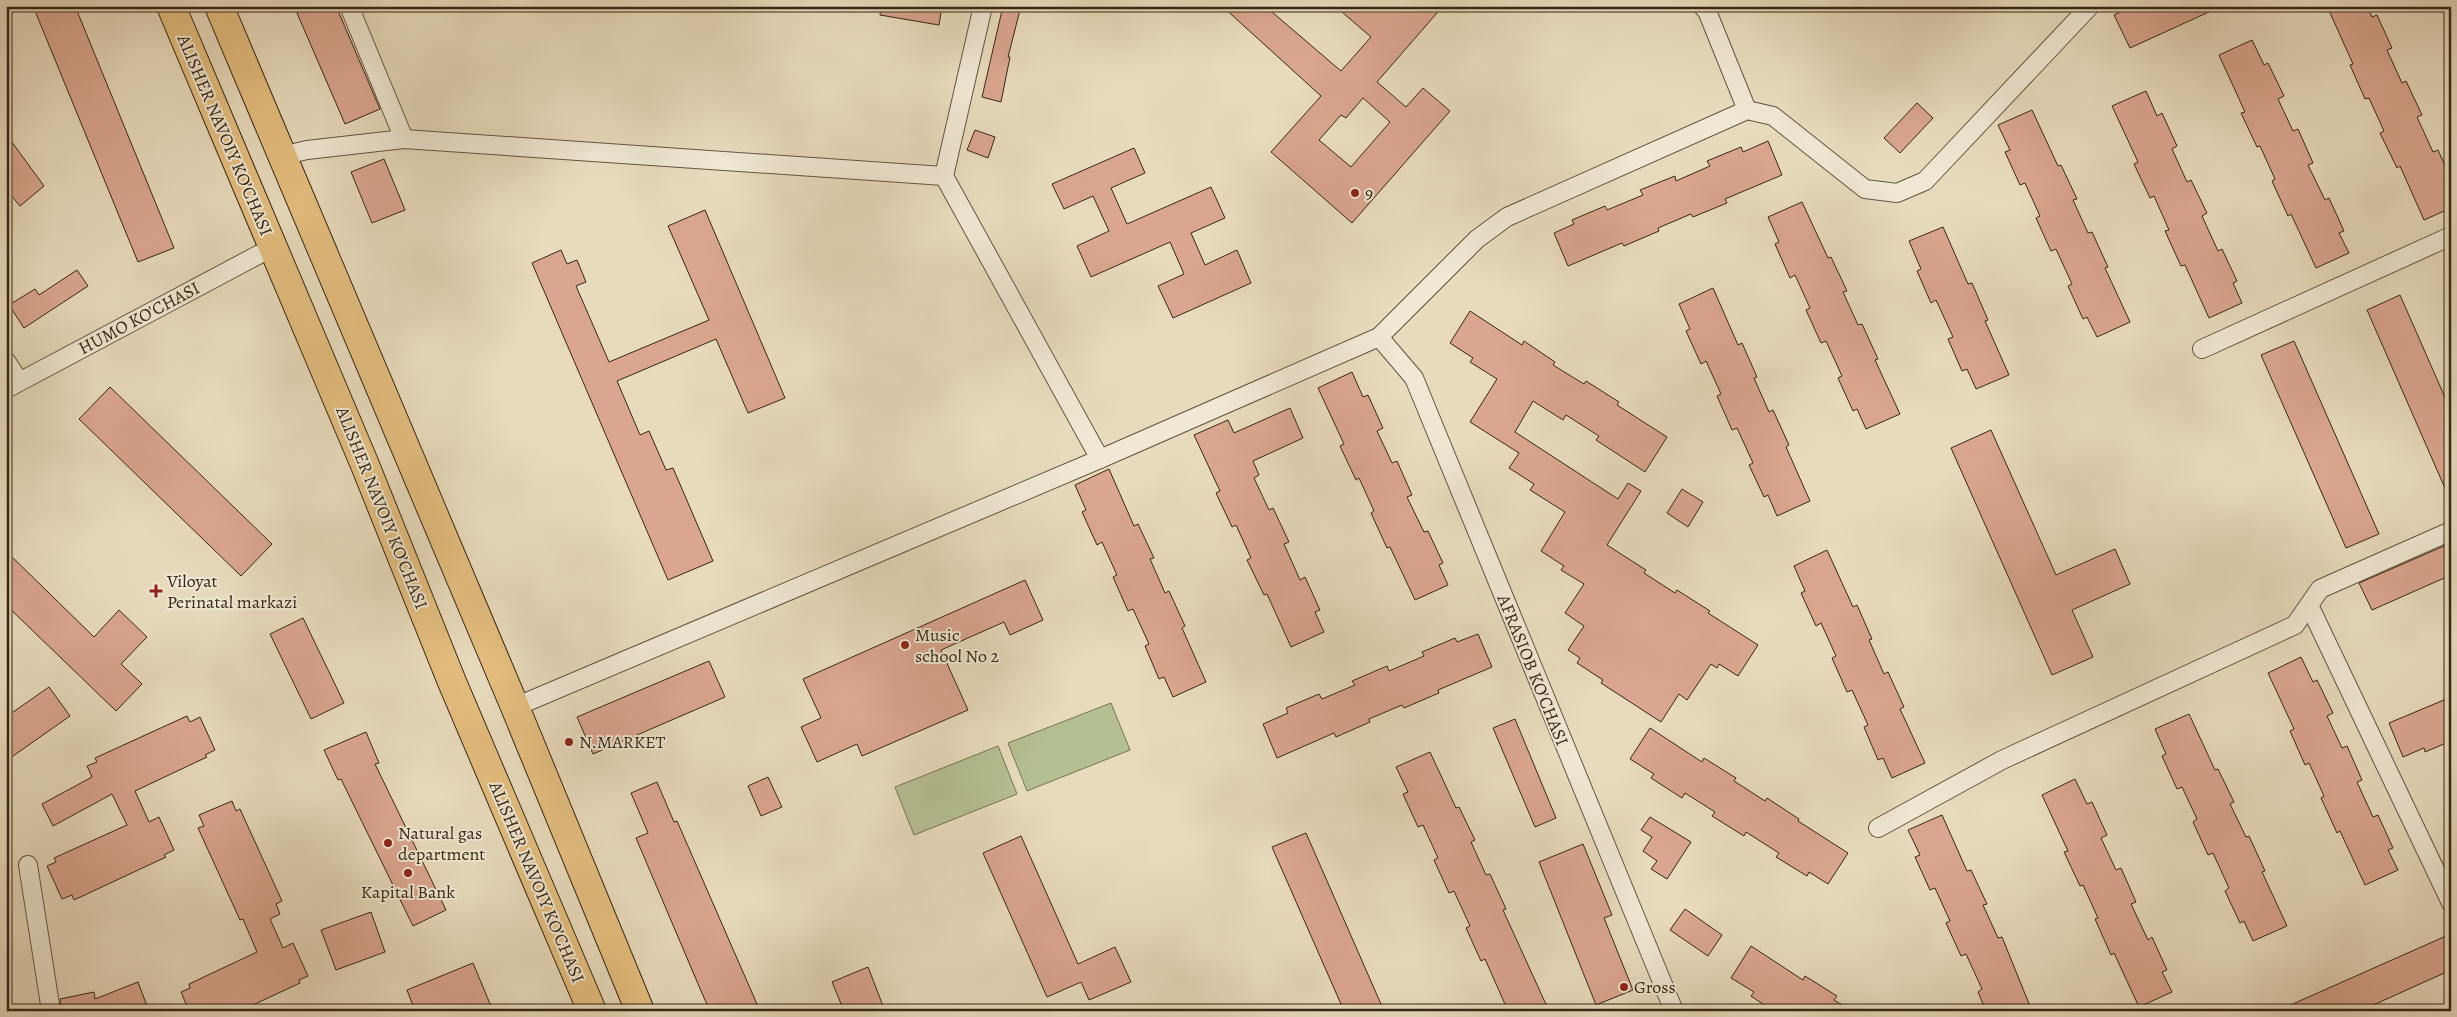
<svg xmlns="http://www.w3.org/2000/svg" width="2457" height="1017" viewBox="0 0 2457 1017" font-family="Alegreya,serif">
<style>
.green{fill:#b5c092;stroke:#767454}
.building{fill:#daa68f;stroke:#362715;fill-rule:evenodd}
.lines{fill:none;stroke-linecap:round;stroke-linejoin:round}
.street-casing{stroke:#62543f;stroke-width:20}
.primary-casing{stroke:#362715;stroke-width:30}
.street{stroke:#f0e8d4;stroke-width:18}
.primary{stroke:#e4be7e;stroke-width:28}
.poi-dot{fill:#8f2418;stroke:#f0e8d4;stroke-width:2}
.labels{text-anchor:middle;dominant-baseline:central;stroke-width:4;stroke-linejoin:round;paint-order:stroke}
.street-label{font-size:18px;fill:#362715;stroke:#f0e8d4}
.poi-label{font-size:18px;fill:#362715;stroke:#f0e8d4;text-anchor:start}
</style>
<rect width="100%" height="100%" fill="#e8dbbd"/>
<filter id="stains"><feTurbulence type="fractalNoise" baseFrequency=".004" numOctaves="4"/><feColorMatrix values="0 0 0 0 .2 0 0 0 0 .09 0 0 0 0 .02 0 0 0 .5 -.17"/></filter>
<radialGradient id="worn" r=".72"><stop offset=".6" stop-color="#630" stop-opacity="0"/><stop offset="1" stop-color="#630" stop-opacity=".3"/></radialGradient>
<g class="green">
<polygon points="1111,703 1130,750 1027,791 1008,743"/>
<polygon points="998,746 1017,794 914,835 895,787"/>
</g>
<g class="building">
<polygon points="33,6 75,6 174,248 138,262"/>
<polygon points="294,6 336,6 380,109 345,124"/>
<polygon points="881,6 942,6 939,25 880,15"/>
<polygon points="1003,6 1021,6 1008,57 1010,57 1001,102 982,97"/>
<path d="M1222,6H1265L1341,71L1371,37L1335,6H1443L1377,82L1406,107L1423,88L1450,111L1352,223L1271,152L1321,96ZM1363,98L1390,122L1351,167L1319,140L1341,115L1346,118Z"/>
<polygon points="2134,6 2222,6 2130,48 2114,15"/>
<polygon points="2327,6 2367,6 2372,17 2377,15 2392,48 2387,50 2402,83 2406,81 2422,115 2417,117 2433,152 2438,150 2451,179 2451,208 2424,220 2400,166 2397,168 2380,133 2384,131 2369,98 2365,99 2350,65 2353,64"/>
<polygon points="2252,40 2264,65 2268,63 2284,96 2278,99 2293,131 2298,129 2313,163 2308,165 2325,200 2329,198 2344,231 2339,233 2349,253 2316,268 2291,214 2288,216 2272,181 2275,179 2260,146 2257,147 2241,113 2245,112 2219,55"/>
<polygon points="2146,91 2157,116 2162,113 2177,146 2172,149 2187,182 2191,180 2207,213 2202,216 2218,251 2222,249 2237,281 2233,283 2242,303 2209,318 2185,265 2181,266 2165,231 2169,230 2154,196 2150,198 2134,164 2138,162 2112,106"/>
<polygon points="1917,103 1933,118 1900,153 1884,138"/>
<polygon points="2032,110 2058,166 2061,165 2077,199 2073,200 2088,233 2092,232 2108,267 2105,268 2130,322 2097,337 2087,317 2083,319 2068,286 2072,284 2056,249 2051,251 2036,218 2040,216 2025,183 2020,185 2005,152 2010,150 1998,125"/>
<polygon points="975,130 995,137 988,158 967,150"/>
<polygon points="6,134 44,186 20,206 6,189"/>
<polygon points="1768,141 1782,175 1725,199 1727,203 1693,217 1691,214 1658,228 1659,231 1624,246 1622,243 1568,266 1554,233 1574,224 1572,220 1605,206 1607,210 1643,195 1640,190 1675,176 1676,181 1710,166 1707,161 1741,147 1743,152"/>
<polygon points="1134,148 1145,173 1111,188 1127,224 1211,187 1225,218 1191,233 1205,265 1237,250 1251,283 1173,318 1158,286 1184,274 1170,242 1091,277 1077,246 1109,231 1093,196 1064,209 1052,184"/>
<polygon points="384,159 405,210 372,223 351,172"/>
<polygon points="1802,202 1828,258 1831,257 1847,291 1843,292 1858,325 1862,324 1878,359 1875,360 1900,414 1866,429 1857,409 1853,411 1838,378 1842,376 1826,341 1821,343 1806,310 1810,308 1795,275 1790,278 1775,244 1779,242 1768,217"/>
<polygon points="705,210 785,398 748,413 716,339 617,381 640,435 649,431 666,470 673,468 713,561 668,580 532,263 561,250 567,264 577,260 586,282 576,286 609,362 709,320 668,226"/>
<polygon points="1943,227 1968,284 1972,283 1988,320 1985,321 2009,375 1976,389 1967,369 1962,371 1948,339 1953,337 1936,300 1931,303 1917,271 1921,269 1909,241"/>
<polygon points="77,270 88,286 24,328 9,305 35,289 39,295"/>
<polygon points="1713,288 1738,345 1742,343 1757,377 1754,378 1769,412 1773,410 1789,445 1786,447 1810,501 1777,516 1768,495 1764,497 1749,465 1753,463 1737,428 1732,430 1717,396 1721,394 1706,361 1701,364 1686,331 1690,329 1679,304"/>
<polygon points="2400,295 2451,411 2451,502 2367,310"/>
<polygon points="1470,311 1522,345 1524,341 1555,362 1553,365 1584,384 1586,381 1619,402 1617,405 1667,437 1645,472 1596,440 1599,436 1566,415 1563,420 1533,401 1515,432 1618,499 1628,483 1641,491 1607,545 1646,570 1644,573 1675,593 1677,590 1710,611 1708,613 1758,645 1738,676 1719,664 1717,668 1711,664 1687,700 1679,694 1661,722 1601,683 1603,680 1577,663 1580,658 1568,650 1584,626 1565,613 1584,584 1561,570 1564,566 1541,551 1565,512 1530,490 1534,484 1509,468 1519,453 1470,422 1497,379 1470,362 1473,358 1450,343"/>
<polygon points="2294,341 2379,534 2346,548 2261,355"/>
<polygon points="1352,372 1363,397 1368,395 1383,428 1377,431 1392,463 1397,461 1412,495 1407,497 1424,532 1428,531 1443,563 1439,565 1448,585 1415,600 1390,547 1387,548 1371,513 1374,511 1359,478 1356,480 1340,446 1344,444 1318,388"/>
<polygon points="110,387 272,544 241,576 79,419"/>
<polygon points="1290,408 1303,438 1253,461 1259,475 1254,478 1269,510 1273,508 1289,542 1284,544 1300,580 1305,577 1320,610 1315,612 1324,632 1291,647 1267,594 1264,595 1247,560 1251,558 1236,525 1232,527 1216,493 1220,491 1194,435 1228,420 1234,433"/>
<polygon points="1991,430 2056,575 2115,549 2130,584 2072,610 2093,657 2052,675 1951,448"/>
<polygon points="1109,469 1134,526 1138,524 1154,558 1150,559 1165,593 1169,591 1185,626 1182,628 1206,682 1173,697 1164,677 1159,679 1145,646 1149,644 1133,609 1128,611 1113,577 1117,575 1102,542 1097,545 1082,512 1086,510 1075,485"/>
<polygon points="1682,489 1703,502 1688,527 1667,513"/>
<polygon points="2451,543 2451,575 2372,610 2359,583"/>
<polygon points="1827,550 1853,607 1857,605 1872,639 1869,640 1884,674 1888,672 1904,707 1900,709 1925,763 1892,778 1883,758 1878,760 1864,727 1868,725 1852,690 1847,692 1832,658 1836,656 1821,623 1816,626 1801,593 1805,591 1794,566"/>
<polygon points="6,551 94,637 119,610 147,637 121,664 142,684 116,711 6,605"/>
<polygon points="1025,580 1043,620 1010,635 1004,622 941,650 968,710 862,756 857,744 817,762 801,727 821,718 803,679"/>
<polygon points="303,618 344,703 311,719 270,634"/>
<polygon points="1478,634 1492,667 1438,690 1439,693 1404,708 1402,705 1369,719 1370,722 1336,737 1334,733 1277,758 1263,724 1288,713 1286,708 1319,694 1322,699 1355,685 1352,681 1387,666 1389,671 1424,656 1422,652 1455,638 1457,642"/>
<polygon points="2301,657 2313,682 2317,680 2333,713 2327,716 2342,748 2347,746 2362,780 2357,782 2373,817 2378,815 2393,848 2388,850 2398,870 2365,885 2340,831 2337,833 2321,798 2324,796 2309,763 2305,765 2290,731 2294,729 2268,673"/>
<polygon points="709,661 725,697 593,754 577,717"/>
<polygon points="49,687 70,716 6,761 6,717"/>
<polygon points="2451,697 2451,741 2425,752 2424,748 2403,757 2389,723"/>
<polygon points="2189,714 2215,770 2218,769 2234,802 2230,804 2246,837 2249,836 2265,871 2262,872 2287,926 2253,941 2244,921 2240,923 2225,891 2229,888 2213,853 2208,855 2193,822 2197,819 2182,787 2177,789 2162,756 2166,754 2155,729"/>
<polygon points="187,716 190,722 200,717 215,750 205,755 207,757 135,791 149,822 159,817 174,850 164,855 166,857 74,900 72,895 62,899 47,866 56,862 54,858 127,825 112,794 53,826 42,804 92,777 87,766 97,762 95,758"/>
<polygon points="1515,719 1556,818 1535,827 1493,728"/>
<polygon points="1650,728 1702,762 1704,758 1736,778 1734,781 1765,801 1767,798 1799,819 1798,821 1848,853 1828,884 1809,872 1807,876 1776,857 1779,853 1746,832 1744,836 1712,816 1715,812 1685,793 1682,798 1651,778 1654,774 1630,759"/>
<polygon points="366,732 379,763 375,764 446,910 413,926 341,779 338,780 324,750"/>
<polygon points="1430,752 1456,808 1459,807 1475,840 1471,842 1486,875 1490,874 1506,909 1503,910 1549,1011 1508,1011 1485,959 1481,961 1466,928 1470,926 1454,891 1449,893 1434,860 1438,858 1423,825 1418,827 1403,794 1408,792 1396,767"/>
<polygon points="768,777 782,807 761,816 748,786"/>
<polygon points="2075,779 2087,804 2092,802 2107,835 2101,838 2116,870 2121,868 2136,902 2131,904 2148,940 2152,937 2167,970 2162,972 2172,992 2139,1007 2114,953 2111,955 2095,919 2098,918 2083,885 2080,886 2064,852 2068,851 2042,795"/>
<polygon points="657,782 674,822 677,821 760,1011 710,1011 701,991 636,838 648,833 631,793"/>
<polygon points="232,801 236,811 240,809 282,901 276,904 280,914 270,919 283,948 293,943 308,976 299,980 300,983 240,1011 189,1011 181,992 190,988 189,984 257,952 243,919 240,920 198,828 204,826 199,815"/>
<polygon points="1942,815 1967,871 1971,870 1987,904 1983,905 1998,938 2002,937 2032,1011 1986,1011 1978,992 1982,989 1966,954 1961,956 1946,923 1950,921 1935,888 1930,890 1915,857 1920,855 1908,830"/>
<polygon points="1650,817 1691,842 1667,879 1651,869 1657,861 1643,851 1652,837 1641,830"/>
<polygon points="1306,833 1384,1011 1344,1011 1272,847"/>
<polygon points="1021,836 1078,964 1115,947 1131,982 1089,1000 1081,982 1047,997 983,853"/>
<polygon points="1583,844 1612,915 1604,918 1633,990 1596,1005 1539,862"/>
<polygon points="1685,909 1722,935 1708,956 1670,930"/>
<polygon points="371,912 385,952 336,970 321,930"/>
<polygon points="2446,936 2451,947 2451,970 2360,1011 2277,1011"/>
<polygon points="1751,946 1803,980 1805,976 1837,996 1834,1000 1852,1011 1773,1011 1751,996 1754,992 1731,978"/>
<polygon points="473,963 493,1011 415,1011 407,990"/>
<polygon points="868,967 885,1011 844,1011 832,982"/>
<polygon points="138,982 147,1006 136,1011 61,1011 60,999 94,992 95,999"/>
</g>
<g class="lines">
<defs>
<g id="street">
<polyline points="349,6 404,139"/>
<polyline points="983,6 944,176 1100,459"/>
<polyline points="1702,6 1707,11 1747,110"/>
<polyline points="281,156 307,150 404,139 944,176"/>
<polyline points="1379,337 1414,378 1674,1011"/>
<polyline points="2202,349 2451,236"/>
<polyline points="6,361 19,381"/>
<polyline points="6,389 273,247"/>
<polyline points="2309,605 2451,903"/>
<polyline points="515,707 1100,459 1379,337 1477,239 1507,217 1747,110 1773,116 1865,189 1897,193 1925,181 2090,6"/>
<polyline points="1878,828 2002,760 2295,625 2320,589 2451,531"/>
<polyline points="28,865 51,1011"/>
</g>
<g id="primary">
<polyline points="171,6 365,465 452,682 592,1011"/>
<polyline points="219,6 515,707 640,1011"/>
</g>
</defs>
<use href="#street" class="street-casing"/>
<use href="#primary" class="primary-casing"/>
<use href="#street" class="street"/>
<use href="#primary" class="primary"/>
</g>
<g class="poi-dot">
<circle cx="1355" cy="193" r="5"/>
<path d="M153.5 583.5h5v5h5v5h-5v5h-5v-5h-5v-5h5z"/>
<circle cx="905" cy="645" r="5"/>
<circle cx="569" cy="742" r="5"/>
<circle cx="388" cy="843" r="5"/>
<circle cx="408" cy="873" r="5"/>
<circle cx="1624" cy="987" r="5"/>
</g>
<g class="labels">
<g class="street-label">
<text transform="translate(225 135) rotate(67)">ALISHER NAVOIY KO’CHASI</text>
<text transform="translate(139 318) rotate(-28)">HUMO KO'CHASI</text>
<text transform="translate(382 508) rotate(68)">ALISHER NAVOIY KO’CHASI</text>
<text transform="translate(1533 670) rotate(68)">AFRASIOB KO'CHASI</text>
<text transform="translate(537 882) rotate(67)">ALISHER NAVOIY KO’CHASI</text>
</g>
<g class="poi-label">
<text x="1365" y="193">9</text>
<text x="167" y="581">Viloyat<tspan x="167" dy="21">Perinatal markazi</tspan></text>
<text x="915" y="635">Music<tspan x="915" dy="21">school No 2</tspan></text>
<text x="579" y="742">N.MARKET</text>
<text x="398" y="833">Natural gas<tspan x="398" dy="21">department</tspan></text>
<text x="408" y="892" text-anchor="middle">Kapital Bank</text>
<text x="1634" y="987">Gross</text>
</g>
</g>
<rect width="2457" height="1017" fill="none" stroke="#e8dbbd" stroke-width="25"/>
<rect x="8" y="8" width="2442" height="1002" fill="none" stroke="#362715" stroke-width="2.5"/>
<rect x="12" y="12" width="2432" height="992" fill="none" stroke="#362715"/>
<rect width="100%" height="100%" filter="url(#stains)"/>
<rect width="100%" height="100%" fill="url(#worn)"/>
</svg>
